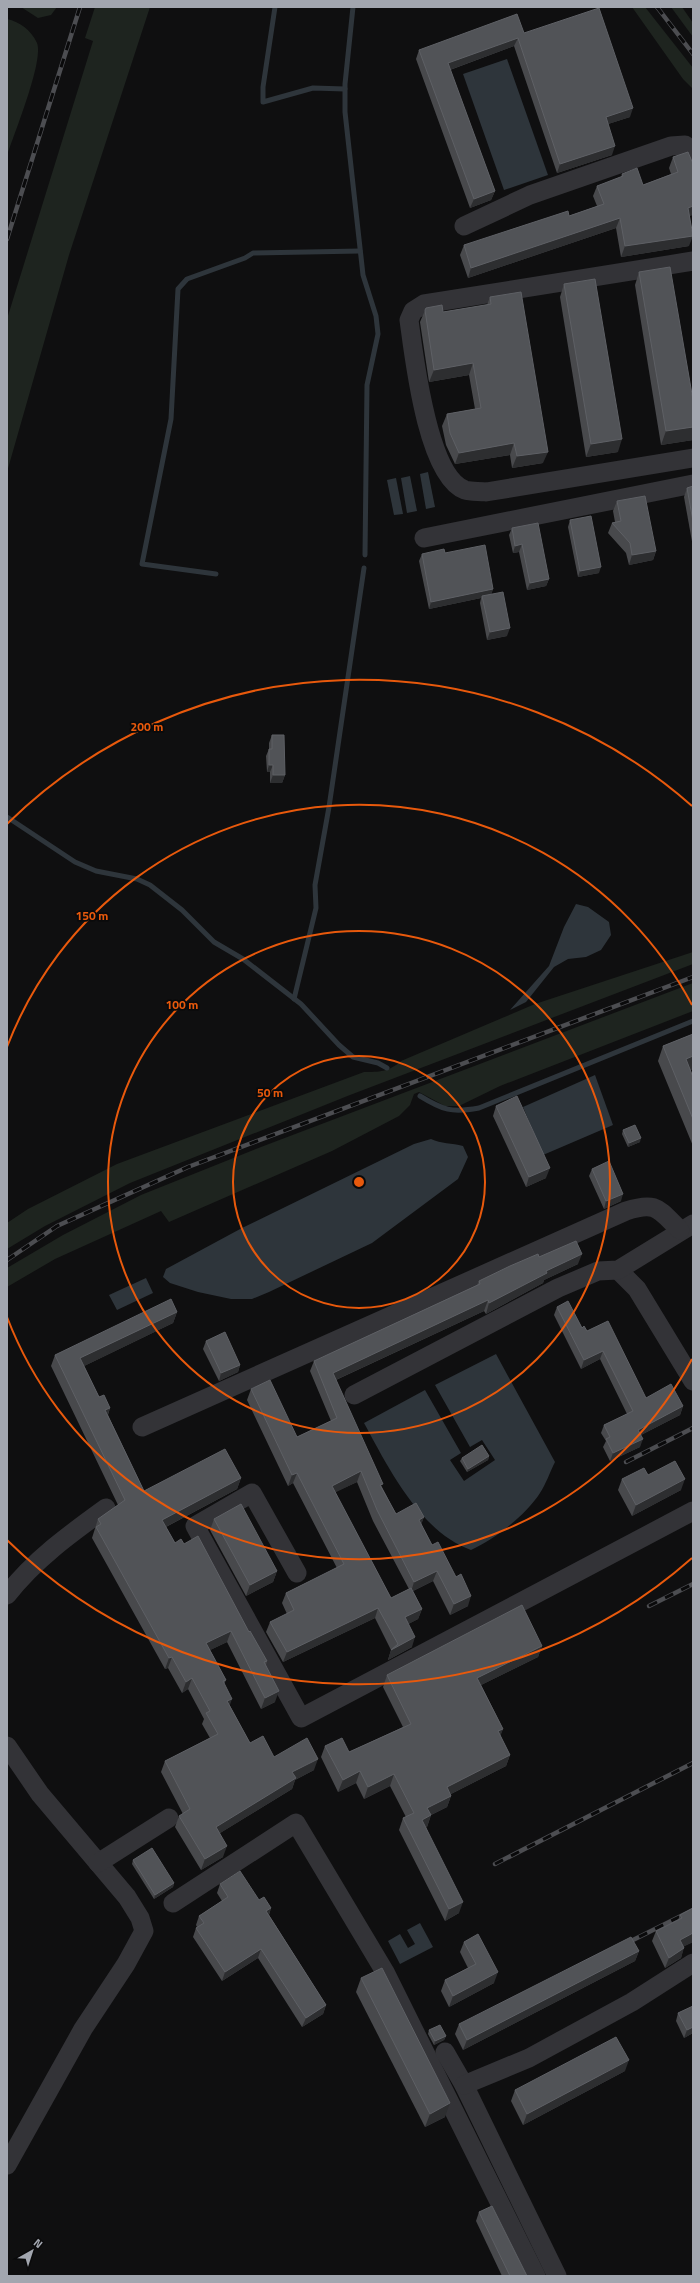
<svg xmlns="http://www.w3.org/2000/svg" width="700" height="2283" viewBox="0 0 700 2283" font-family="'Titillium Web',sans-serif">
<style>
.green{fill:#1e241f}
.water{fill:#2e353b}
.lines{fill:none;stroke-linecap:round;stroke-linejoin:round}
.stream{stroke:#2e353b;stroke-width:5}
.minor{stroke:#333337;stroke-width:19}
.rail-casing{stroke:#4c4d51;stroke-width:4.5}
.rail{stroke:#0a0a0b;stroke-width:3;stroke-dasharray:9;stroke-linecap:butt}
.wall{fill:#48494c;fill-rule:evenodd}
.shaded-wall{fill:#2d2e30}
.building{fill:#515357;stroke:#5e6065}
.ring{fill:none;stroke:#e8590c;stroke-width:2}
.centre{fill:#e8590c;stroke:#0a0a0b;stroke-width:2}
.ring-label{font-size:12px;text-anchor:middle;font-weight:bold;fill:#e8590c;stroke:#0a0a0b;stroke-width:3.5;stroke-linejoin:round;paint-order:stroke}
</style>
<rect width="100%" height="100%" fill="#0f0f10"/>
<g class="green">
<polygon points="21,7 57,7 51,15 38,18"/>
<polygon points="95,7 150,7 69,255 7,472 7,319 93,41 85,38"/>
<polygon points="632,7 645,7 693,68 693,89 683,79"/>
<polygon points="671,7 682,7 693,23 693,37"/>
<path d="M7,19C20,22 31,30 37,43C44,61 14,134 7,156Z"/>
<path d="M693,952V964L350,1095L130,1183L45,1226L7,1249V1223L28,1209L117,1164L364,1072C379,1072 389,1072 401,1061L535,1004Z"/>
<polygon points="693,983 693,1011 500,1086 459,1106 445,1106 419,1092 414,1094 410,1105 399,1116 332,1151 169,1222 161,1211 55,1259 7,1287 7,1268 63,1235 141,1195 261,1147"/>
</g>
<g class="water">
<polygon points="507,59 548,175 504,190 463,74"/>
<polygon points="428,472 435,507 426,509 420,474"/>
<polygon points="410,476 417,511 407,513 401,478"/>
<polygon points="396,478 403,514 394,515 387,480"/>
<polygon points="576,904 588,907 609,922 611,935 601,950 586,957 568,959 554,967 526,1002 510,1010 549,966 564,927"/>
<polygon points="595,1075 613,1125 543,1155 523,1107"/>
<path d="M431,1139C441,1144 452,1143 463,1146L468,1157L458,1179L372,1243L269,1292L252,1299H231L198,1292L170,1283L163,1277L166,1269L242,1228L414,1144Z"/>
<polygon points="146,1278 153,1293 117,1310 109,1295"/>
<path d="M496,1354L555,1462C550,1472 546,1484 540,1493C526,1515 494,1540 471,1550C420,1532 388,1467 364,1423L425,1390L461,1453L450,1460L464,1481L495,1460L482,1440L470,1447L435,1385Z"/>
<polygon points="420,1923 433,1947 400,1964 388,1941 400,1934 408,1948 415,1944 407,1930"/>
</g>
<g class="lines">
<g class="stream">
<polyline points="275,7 263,87 263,102 313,88 345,89"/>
<polyline points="353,7 345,84 345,112 363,275 376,316 378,334 367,385 365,555"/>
<polyline points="216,574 142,564 171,419 178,289 187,279 245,258 253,253 360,251"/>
<polyline points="7,817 75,862 96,871 137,879 150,885 182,910 214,942 243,959 301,1004 339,1045 353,1057 378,1063 387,1068"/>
<polyline points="294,999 316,908 315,885 329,807 364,568"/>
<path d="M420,1096C443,1110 451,1113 479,1108L693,1021"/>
</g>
<g class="minor">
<polyline points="464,226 530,195 671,146 685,145 693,152"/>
<path d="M693,261L424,304L413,311L409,320C414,356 427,476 465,490C471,492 480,491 486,492L693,458"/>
<polyline points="424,538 693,484"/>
<polyline points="618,1270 637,1289 693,1381"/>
<polyline points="354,1395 558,1288 598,1271 618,1270 693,1224"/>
<path d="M142,1427L626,1211C657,1201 658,1209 680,1230"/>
<polyline points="297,1573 252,1493 195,1526 301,1718 693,1511"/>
<path d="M7,1595C34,1560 70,1534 106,1508"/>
<polyline points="7,1746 40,1794 127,1897 140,1918 144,1931 126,1964 83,2029 7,2165"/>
<polyline points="98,1863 169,1818"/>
<polyline points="173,1903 296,1823 385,1972 536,2276"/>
<polyline points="445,2052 464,2085 557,2276"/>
<polyline points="464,2085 529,2058 632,2002 693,1963"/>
</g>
<defs>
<g id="rail">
<polyline points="657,7 693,54"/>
<polyline points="7,239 80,7"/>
<polyline points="7,1260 57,1226 188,1167 693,977"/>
<polyline points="626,1462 693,1428"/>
<polyline points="649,1606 693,1584"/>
<polyline points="495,1864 693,1763"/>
<polyline points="623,1945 693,1910"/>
</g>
</defs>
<use href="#rail" class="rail-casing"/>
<use href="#rail" class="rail"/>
</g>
<g class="wall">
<polygon points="524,33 630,117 608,124 612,155 557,173 514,46 450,70 495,191 491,200 470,208 416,59 419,50"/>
<polygon points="688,152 690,216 689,246 621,257 616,228 468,278 460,255 464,245 569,216 597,206 593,196 597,186 621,177 622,174 643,185 671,174 669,168 673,157"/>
<polygon points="639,272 693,400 693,440 661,445 635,285"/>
<polygon points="564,284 618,452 586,457 560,297"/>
<polygon points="490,297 543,463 512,468 510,455 455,464 446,445 442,426 447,414 475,409 469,375 429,382 420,322 426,308 443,312 487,305"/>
<polygon points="693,486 693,547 684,497 687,488"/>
<polygon points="617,501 656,551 653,560 629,565 626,553 608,533 612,523 615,522 613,511"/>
<polygon points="570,520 599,573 578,577 568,527"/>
<polygon points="512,528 549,579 546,586 527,590 519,552 513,553 509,535"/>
<polygon points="445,553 493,589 491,594 507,636 487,640 480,603 481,598 429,609 419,561 422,554"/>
<polygon points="272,735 285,775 282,783 270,783 270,772 267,772 266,756 269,749 269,743"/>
<polygon points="693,1034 693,1069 690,1070 693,1077 693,1146 658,1061 663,1046"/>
<polygon points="496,1106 546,1178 526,1187 493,1116"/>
<polygon points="623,1130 640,1142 628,1147 622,1134"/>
<polygon points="592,1169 621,1201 604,1209 589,1176"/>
<path d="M539,1257L578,1264L544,1280L543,1283L486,1314L484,1311L336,1380L382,1487L396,1514L424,1517L421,1524L432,1545L468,1606L450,1615L433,1581L413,1591L422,1609L418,1619L408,1624L412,1647L388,1660L391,1650L375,1618L283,1662L266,1632L270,1622L287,1614L282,1603L286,1593L337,1568L293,1483L288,1486L247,1400L251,1389L297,1437L331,1421L310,1371L314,1361L477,1285L479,1281ZM357,1482L373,1521L409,1589L391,1598L335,1492Z"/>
<polygon points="557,1307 582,1328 587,1331 646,1398 683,1406 680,1415 641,1435 640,1447 610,1461 603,1447 606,1441 601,1433 604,1425 627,1414 600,1359 581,1369 554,1315"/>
<polygon points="177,1312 173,1323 84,1366 99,1397 110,1408 108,1415 144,1491 241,1478 237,1489 166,1527 175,1543 184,1544 249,1632 267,1661 266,1665 275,1702 261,1709 227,1642 210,1650 226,1680 224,1684 230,1706 250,1743 274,1757 314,1770 295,1780 292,1789 220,1833 223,1857 201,1870 175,1827 179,1816 183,1814 161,1772 165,1761 210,1738 202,1724 204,1719 188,1689 182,1693 168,1668 165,1669 92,1538 98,1519 118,1505 51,1366 55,1355"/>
<polygon points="206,1341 240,1365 238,1372 219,1381 203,1349"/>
<polygon points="489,1456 488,1460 467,1472 460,1461 462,1458"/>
<polygon points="648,1475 681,1490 632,1516 618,1490 622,1479"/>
<polygon points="214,1519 277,1571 273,1582 246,1596 210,1530"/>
<polygon points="542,1646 538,1657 481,1685 503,1729 500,1735 510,1755 506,1766 451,1794 451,1796 447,1807 431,1815 427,1827 426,1827 459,1913 445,1921 399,1830 403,1818 406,1817 390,1786 364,1799 356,1783 338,1792 321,1757 325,1746 349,1752 403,1727 383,1687 387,1675"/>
<polygon points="133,1860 174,1883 173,1887 154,1899 132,1864"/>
<polygon points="220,1884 259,1900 271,1908 269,1915 326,2005 323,2014 302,2027 258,1958 222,1981 193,1937 196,1928 197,1927 196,1925 199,1916 222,1901 217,1893"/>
<polygon points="693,1908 693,1942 684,1946 681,1958 665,1968 652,1941 656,1931 678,1920 680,1915"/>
<polygon points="464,1942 494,1983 449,2007 441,1991 445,1980 468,1968 460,1952"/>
<polygon points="639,1951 635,1961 463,2050 455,2034 459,2024"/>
<polygon points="361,1978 445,2117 425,2127 356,1992"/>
<polygon points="693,2006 693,2033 684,2038 676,2021 678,2013"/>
<polygon points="429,2030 446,2036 444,2040 434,2045 428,2034"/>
<polygon points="625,2071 523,2125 511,2101 515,2090"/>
<polygon points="479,2212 527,2276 502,2276 476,2221"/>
</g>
<g class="shaded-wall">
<polygon points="518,38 514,46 444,72 448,63"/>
<polygon points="633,108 630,117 602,126 606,117"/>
<polygon points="615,146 612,155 557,173 560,164"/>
<polygon points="495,191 491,200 470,208 474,199"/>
<polygon points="693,206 693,215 685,218 688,208"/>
<polygon points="620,218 616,228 468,278 471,268"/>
<polygon points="693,236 689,246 621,257 625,246"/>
<polygon points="473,363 469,375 429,382 434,370"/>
<polygon points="693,427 693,440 661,445 666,431"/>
<polygon points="622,439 618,452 586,457 591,444"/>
<polygon points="514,443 510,455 455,464 459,453"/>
<polygon points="548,452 543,463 512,468 517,456"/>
<polygon points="522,544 519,552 513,553 515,546"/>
<polygon points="656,551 653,560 629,565 632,555"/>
<polygon points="601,567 599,573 578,577 580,571"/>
<polygon points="549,579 546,586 527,590 530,583"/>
<polygon points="493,589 491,596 482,596 481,598 429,609 431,602"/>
<polygon points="510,628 507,636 487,640 490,632"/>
<polygon points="269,765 273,765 270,772 267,772"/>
<polygon points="273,775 285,775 282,783 270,783"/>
<polygon points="693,1056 693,1069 681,1073 686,1059"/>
<polygon points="641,1138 640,1142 628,1147 629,1143"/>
<polygon points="550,1168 546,1178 526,1187 529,1177"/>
<polygon points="623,1194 621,1201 604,1209 606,1201"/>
<polygon points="582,1254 578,1264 544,1280 543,1283 486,1314 489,1303 546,1271"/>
<polygon points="488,1300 484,1311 329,1383 333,1373"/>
<polygon points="177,1312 173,1323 76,1370 80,1358"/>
<polygon points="603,1351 600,1359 581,1369 584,1360"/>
<polygon points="240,1365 238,1372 219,1381 221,1373"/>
<polygon points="683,1406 680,1415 635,1438 638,1430"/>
<polygon points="110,1408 106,1419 105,1410"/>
<polygon points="643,1439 640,1447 610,1461 613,1453"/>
<polygon points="489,1456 488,1460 467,1472 468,1469"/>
<polygon points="361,1471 357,1482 328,1496 332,1486"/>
<polygon points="297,1473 293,1483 288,1486 292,1475"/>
<polygon points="241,1478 237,1489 158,1531 162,1520"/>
<polygon points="685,1479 681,1490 632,1516 636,1505"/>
<polygon points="424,1517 420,1528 419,1520"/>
<polygon points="277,1571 273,1582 246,1596 250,1585"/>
<polygon points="437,1571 433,1581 411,1592 414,1582"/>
<polygon points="471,1596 468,1606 450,1615 454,1604"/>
<polygon points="378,1608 375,1618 283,1662 287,1652"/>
<polygon points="422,1609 418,1619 401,1628 405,1617"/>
<polygon points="231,1631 227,1642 202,1654 206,1643"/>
<polygon points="415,1637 412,1647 388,1660 391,1650"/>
<polygon points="542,1646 538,1657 473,1689 477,1678"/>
<polygon points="172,1657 168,1668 165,1669 169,1658"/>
<polygon points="192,1678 188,1689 182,1693 186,1682"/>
<polygon points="279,1691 275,1702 261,1709 265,1698"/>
<polygon points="232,1699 228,1710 227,1701"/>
<polygon points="503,1729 499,1740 498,1731"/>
<polygon points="510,1755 506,1766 443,1798 447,1787"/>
<polygon points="318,1759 314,1770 295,1780 292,1789 212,1838 216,1827 292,1772"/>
<polygon points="360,1771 356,1783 338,1792 343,1780"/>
<polygon points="394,1774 390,1786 364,1799 368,1787"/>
<polygon points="451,1796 447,1807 425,1818 431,1815 427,1827 418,1831 427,1808"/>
<polygon points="227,1846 223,1857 201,1870 205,1859"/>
<polygon points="174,1883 173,1887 154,1899 155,1895"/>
<polygon points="463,1902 459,1913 445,1921 449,1909"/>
<polygon points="271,1908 268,1917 266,1911"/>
<polygon points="693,1933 693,1942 677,1950 680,1940"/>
<polygon points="684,1948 681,1958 665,1968 669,1958"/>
<polygon points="261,1949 258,1958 222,1981 225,1972"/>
<polygon points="639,1951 635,1961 463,2050 467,2040"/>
<polygon points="498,1972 494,1983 449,2007 453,1996"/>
<polygon points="326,2005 323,2014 302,2027 306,2018"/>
<polygon points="693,2027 693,2033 684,2038 687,2030"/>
<polygon points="446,2036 444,2040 434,2045 435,2041"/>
<polygon points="629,2060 625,2071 523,2125 527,2114"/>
<polygon points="450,2103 445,2117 425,2127 430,2114"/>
</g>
<g class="building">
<polygon points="599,8 633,108 606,117 615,146 560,164 518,38 448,63 495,191 474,199 419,50 517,14 524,33"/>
<polygon points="688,152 693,164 693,206 688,208 693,236 625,246 620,218 471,268 464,245 568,211 569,216 604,204 597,186 623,176 622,174 637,168 643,185 678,172 673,157"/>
<polygon points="670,267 693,400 693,427 666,431 639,272"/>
<polygon points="595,279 622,439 591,444 564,284"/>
<polygon points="521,292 548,452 517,456 514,443 459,453 450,433 447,414 481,408 473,363 434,370 425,310 426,308 442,305 443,312 491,304 490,297"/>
<polygon points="693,486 693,521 687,488"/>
<polygon points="645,496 656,551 632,555 630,543 612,523 621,521 617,501"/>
<polygon points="591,516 601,567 580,571 570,520"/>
<polygon points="538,523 549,579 530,583 522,544 515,546 512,528"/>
<polygon points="485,545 493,589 431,602 422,554 444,549 445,553"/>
<polygon points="503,592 510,628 490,632 482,596"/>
<polygon points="272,735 284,735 285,775 273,775 273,765 269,765 269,749 272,749"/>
<polygon points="693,1034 693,1056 686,1059 693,1077 693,1119 663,1046"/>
<polygon points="517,1096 550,1168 529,1177 496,1106"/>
<polygon points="635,1125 641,1138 629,1143 623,1130"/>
<polygon points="609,1161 623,1194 606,1201 592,1169"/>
<polygon points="576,1241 582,1254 546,1271 547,1273 489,1303 488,1300 333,1373 383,1484 380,1485 396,1514 416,1503 424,1517 419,1520 432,1545 438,1542 456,1577 461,1574 471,1596 454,1604 437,1571 414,1582 377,1510 361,1471 332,1486 391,1598 411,1588 422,1609 405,1617 415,1637 391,1650 398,1644 378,1608 287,1652 270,1622 294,1610 286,1593 344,1564 297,1473 292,1475 251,1389 270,1380 297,1437 337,1418 314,1361 480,1284 479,1281 510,1266 538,1254 539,1257"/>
<polygon points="171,1299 177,1312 80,1358 99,1397 104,1395 110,1408 105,1410 144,1491 225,1449 241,1478 162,1520 175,1543 181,1539 184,1544 198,1536 249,1632 250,1631 267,1661 264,1662 279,1691 265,1698 231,1631 206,1643 226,1680 223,1681 232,1699 227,1701 250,1743 263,1736 274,1757 307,1738 318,1759 292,1772 296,1778 216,1827 227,1846 205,1859 179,1816 190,1809 165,1761 218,1734 206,1713 210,1711 192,1678 186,1682 172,1657 169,1658 96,1527 101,1524 98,1519 125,1500 55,1355"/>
<polygon points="568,1301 582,1328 584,1326 587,1331 608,1321 646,1398 671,1384 683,1406 638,1430 643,1439 613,1453 606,1439 610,1437 604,1425 633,1411 603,1351 584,1360 557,1307"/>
<polygon points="225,1332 240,1365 221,1373 206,1341"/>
<polygon points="482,1445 489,1456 468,1469 462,1458"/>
<polygon points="675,1461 685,1479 636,1505 622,1479 644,1468 648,1475"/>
<polygon points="241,1504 277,1571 250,1585 214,1519"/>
<polygon points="522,1605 542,1646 477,1678 503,1729 498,1731 510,1755 447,1787 451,1796 427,1808 431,1815 422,1820 463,1902 449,1909 403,1818 414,1813 394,1774 368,1787 360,1771 343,1780 325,1746 342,1738 349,1752 411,1724 387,1675"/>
<polygon points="152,1848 174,1883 155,1895 133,1860"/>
<polygon points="240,1871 259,1900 264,1897 271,1908 266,1911 326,2005 306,2018 261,1949 225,1972 196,1928 204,1923 199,1916 228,1897 220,1884"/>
<polygon points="693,1908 693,1933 680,1940 684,1948 669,1958 656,1931 682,1918 680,1915"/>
<polygon points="478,1934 498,1972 453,1996 445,1980 476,1964 464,1942"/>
<polygon points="631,1937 639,1951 467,2040 459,2024"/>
<polygon points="382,1968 450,2103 430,2114 361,1978"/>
<polygon points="693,2006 693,2027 687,2030 678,2013"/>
<polygon points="440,2025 446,2036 435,2041 429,2030"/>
<polygon points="616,2037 629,2060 527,2114 515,2090"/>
<polygon points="492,2206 527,2276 510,2276 479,2212"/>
</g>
<g class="ring">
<circle cx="359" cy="1182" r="126"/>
<circle cx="359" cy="1182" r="251"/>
<path d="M692 1359A377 377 0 0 1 7 1317M7 1047A377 377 0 0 1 692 1005"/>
<path d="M692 1558A502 502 0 0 1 7 1540M7 824A502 502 0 0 1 692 806"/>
</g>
<circle cx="359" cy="1182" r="6" class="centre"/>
<g class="ring-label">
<text x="147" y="731">200 m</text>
<text x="92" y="920">150 m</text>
<text x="182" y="1009">100 m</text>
<text x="270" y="1097">50 m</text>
</g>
<rect width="700" height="2283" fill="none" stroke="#a2a6af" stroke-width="16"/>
<g transform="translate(32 2251) rotate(39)" stroke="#0a0a0b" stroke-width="3" paint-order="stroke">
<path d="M0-3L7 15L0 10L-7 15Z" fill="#a2a6af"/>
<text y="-6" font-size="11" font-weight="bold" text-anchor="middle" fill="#a2a6af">N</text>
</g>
</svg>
